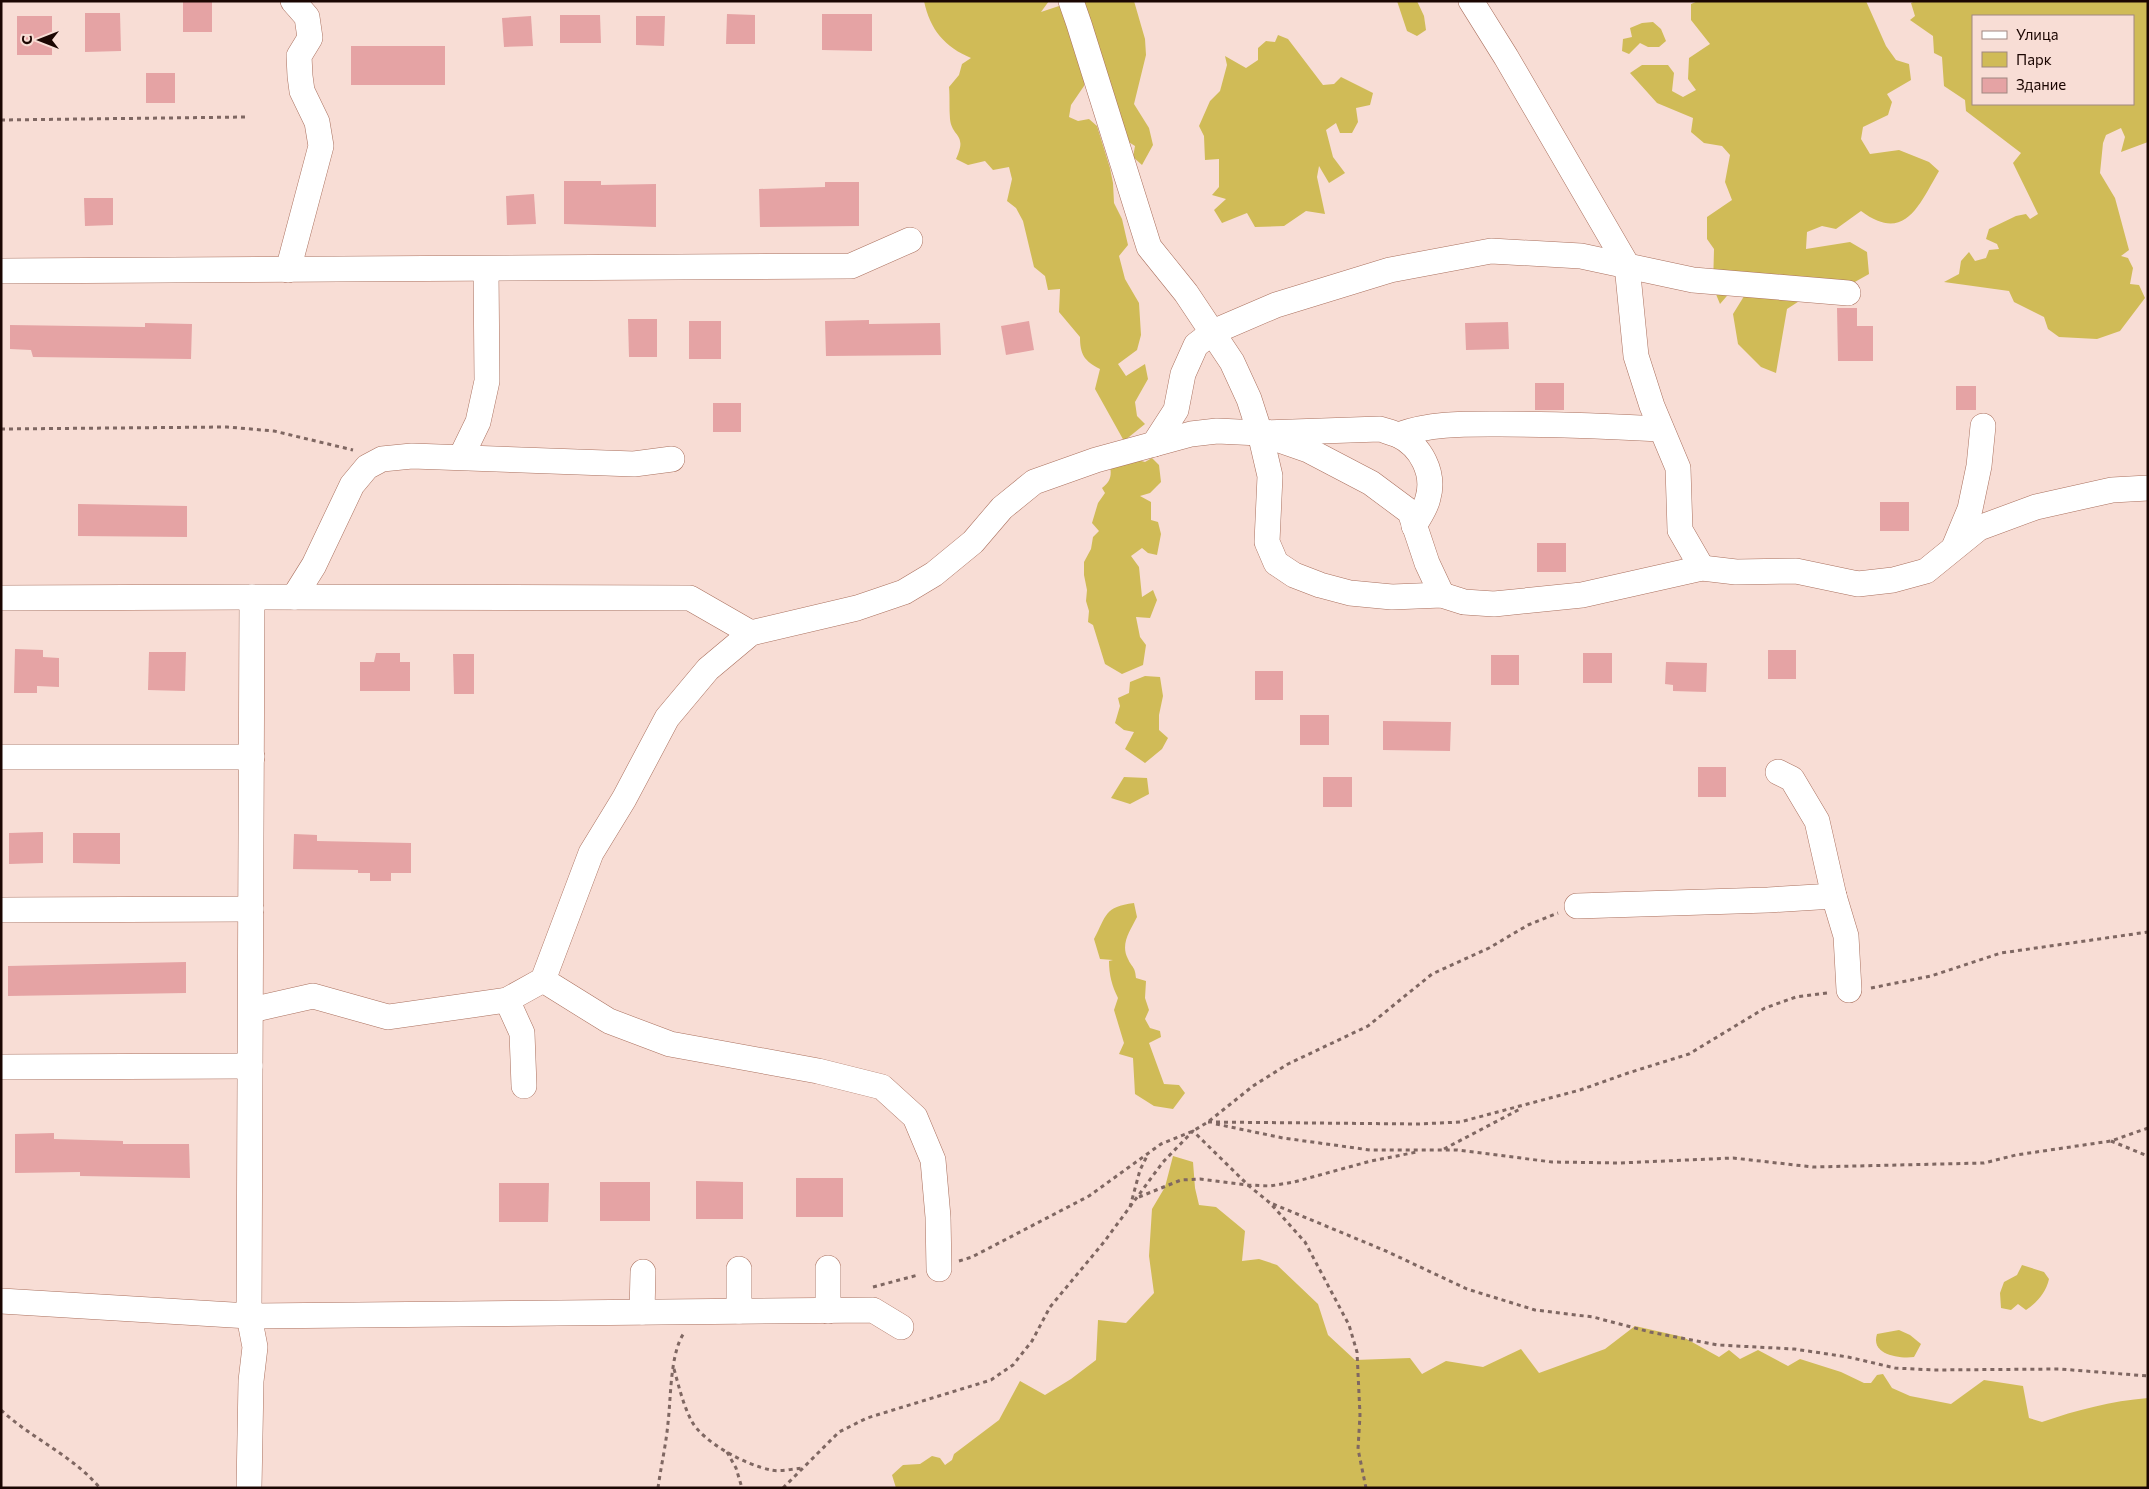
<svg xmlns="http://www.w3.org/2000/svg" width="2149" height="1489" viewBox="0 0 2149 1489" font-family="Commissioner,sans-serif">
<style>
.green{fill:#d0bb57;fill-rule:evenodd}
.building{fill:#e5a3a4}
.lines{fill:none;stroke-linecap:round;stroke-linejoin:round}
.minor-casing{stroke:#aa705e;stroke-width:26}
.path{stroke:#7f6762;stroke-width:3;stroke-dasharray:4 4;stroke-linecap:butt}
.minor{stroke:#fff;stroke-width:25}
</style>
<rect width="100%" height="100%" fill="#f8ddd5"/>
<g class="green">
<path d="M924,1H1049L1041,12L1059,6L1068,18L1084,74V86L1071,105L1069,117L1078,121L1089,119L1097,126L1110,168L1113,183L1114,203L1122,219L1128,245L1119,256L1125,279L1139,303L1141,335L1137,350L1118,364L1126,376L1145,364L1148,379L1135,402L1137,416L1145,424L1124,441L1095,389L1100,369C1084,361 1080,354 1080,337L1059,312L1060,289L1048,290L1045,276L1034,267L1023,221L1016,208L1007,201L1012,179L1009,167L993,170L985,161L968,165L956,159C968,133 952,138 950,119C949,108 950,97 949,87L959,75L962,64L971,58C945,47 930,30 924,1Z"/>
<polygon points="1074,1 1134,1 1145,39 1146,55 1134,104 1149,128 1153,145 1142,165 1133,157 1135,146 1124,139"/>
<polygon points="1397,1 1417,1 1424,16 1426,30 1417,36 1407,31"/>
<path d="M1698,1H1866L1886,46L1896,60L1909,64L1911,80L1887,94L1892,102L1888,115L1863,127L1861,139L1870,154L1899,150L1929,162L1939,171C1919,205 1905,244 1861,211L1836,229L1822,226L1807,232L1806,249L1850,242L1867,252L1869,274L1853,283L1804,298L1787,309L1776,373L1761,367L1738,344L1733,314L1746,293L1738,283L1720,304L1713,287L1714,249L1707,239V217L1732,200L1725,182L1730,155L1722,146L1704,143L1691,132L1693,118L1657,103L1630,73L1642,65H1668L1674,73L1672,91L1683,97L1696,90L1688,79L1689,58L1710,44L1691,20V4Z"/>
<path d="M1915,1H2148V142L2121,152L2125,137L2121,128L2106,135L2103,143L2100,173L2115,198L2129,250L2121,256L2128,258L2133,268L2130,284L2139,285L2145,298L2120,331L2097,339L2059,337L2048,329L2044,317L2014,302L2009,291L1944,282L1959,274L1961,261L1969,252L1975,261L1986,258L1989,250L1999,249L1997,244L1986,239L1989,229L2016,216L2026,214L2030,219L2038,214L2013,163L2021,153L1966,111L1965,100L1944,86L1942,57L1934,53L1933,36L1910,20L1915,16L1911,3ZM1973,16H2133V104H1973Z"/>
<polygon points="1653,22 1661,29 1666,41 1659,47 1648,47 1640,43 1629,54 1622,51 1623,39 1632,37 1630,28 1642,23"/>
<polygon points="1278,35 1288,39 1323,85 1334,84 1341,77 1373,93 1370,105 1356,108 1358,122 1352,133 1340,133 1336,123 1326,130 1333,157 1345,173 1329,183 1319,166 1317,177 1325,214 1306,211 1284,226 1255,227 1247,213 1222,223 1214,210 1226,199 1212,195 1219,187 1219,159 1205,160 1204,136 1199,126 1210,101 1220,91 1227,65 1225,56 1246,68 1258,60 1258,48 1266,41 1275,42"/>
<path d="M1131,458L1145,462L1152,458L1159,465L1161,482L1150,493L1140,496L1151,502V520L1158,522L1161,534L1157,555L1148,553L1142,548L1131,556L1139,567L1142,597L1153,590L1157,600L1150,618L1136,617L1140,637L1146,645L1143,665L1122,674L1105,664L1093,625L1088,622L1089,611L1086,601L1087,590L1084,575V562L1091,549L1093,537L1099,531L1092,523L1098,503L1105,493L1102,488C1110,482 1112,476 1110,466Z"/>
<polygon points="1145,676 1160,677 1163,696 1159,715 1159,730 1168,738 1162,749 1145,763 1125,749 1134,732 1124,730 1115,723 1120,706 1118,698 1129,693 1130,682"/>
<polygon points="1124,777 1147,778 1149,794 1130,804 1111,798"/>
<path d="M1134,903L1137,917C1130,931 1120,944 1128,959C1132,968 1135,966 1136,978L1146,981L1145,998L1149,1010L1145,1019L1150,1028L1160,1031L1161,1037L1149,1043L1164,1084L1179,1085L1185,1093L1173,1109L1154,1106L1135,1094L1133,1058L1119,1054L1124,1043L1114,1010L1118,998C1112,986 1109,975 1109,961L1113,960L1100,959L1094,939C1107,915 1104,907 1134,903Z"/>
<path d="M1173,1156L1193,1162L1195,1188L1199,1205L1216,1207L1245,1231L1242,1261L1259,1259L1277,1265L1318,1304L1328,1335L1355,1360L1410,1358L1422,1374L1446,1361L1483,1367L1521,1349L1539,1373L1605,1349L1635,1326L1683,1337L1719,1357L1729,1350L1740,1359L1758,1350L1788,1366L1800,1359L1841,1372L1864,1383H1871L1877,1375L1883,1374L1892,1388L1910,1396L1951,1404L1984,1380L2023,1386L2029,1418L2042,1422C2077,1410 2111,1401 2148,1398V1488H896L892,1475L903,1465L920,1464L932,1456L940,1458L945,1465L952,1460L954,1454L999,1420L1020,1381L1045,1395L1071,1379L1096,1360L1098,1320L1126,1323L1154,1293L1149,1256L1152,1209L1165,1187Z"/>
<path d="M2022,1265L2044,1272L2049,1279C2046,1292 2038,1302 2026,1310L2018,1304L2011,1310L2001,1308L2000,1293L2004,1282L2017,1275Z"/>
<path d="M1899,1330L1910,1335L1921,1344L1914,1357C1900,1359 1870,1355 1877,1334Z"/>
</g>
<g class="building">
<rect x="183" y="2" width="29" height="30"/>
<polygon points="85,13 120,13 121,51 85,52"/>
<polygon points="727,14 755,15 755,44 726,44"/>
<polygon points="822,14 872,14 872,51 822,50"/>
<polygon points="560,15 600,15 601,43 560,43"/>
<rect x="17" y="16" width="35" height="39"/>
<polygon points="531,16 533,46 504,47 502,18"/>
<polygon points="636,16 665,16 664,46 636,45"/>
<rect x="351" y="46" width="94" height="39"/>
<rect x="146" y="73" width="29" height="30"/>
<polygon points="564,181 601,181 601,185 656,184 656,227 564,224"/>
<polygon points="825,182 859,182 859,226 760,227 759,189 825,187"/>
<polygon points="534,194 536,224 507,225 506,196"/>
<polygon points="84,198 113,198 113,225 85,226"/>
<polygon points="1837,308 1857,308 1857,326 1873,326 1873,361 1838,361"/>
<polygon points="628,319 657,319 657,357 629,357"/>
<polygon points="869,320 869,324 940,323 941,355 826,356 825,321"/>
<rect x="689" y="321" width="32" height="38"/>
<polygon points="1029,321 1034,350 1006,355 1001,326"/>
<polygon points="1508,322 1509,349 1466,350 1465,323"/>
<polygon points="145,323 192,324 191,359 33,357 31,350 10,349 10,325 145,327"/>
<rect x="1535" y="383" width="29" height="27"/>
<rect x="1956" y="386" width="20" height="24"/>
<rect x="713" y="403" width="28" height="29"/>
<rect x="1880" y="502" width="29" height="29"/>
<polygon points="78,504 187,506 187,537 78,536"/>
<rect x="1537" y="543" width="29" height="29"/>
<polygon points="15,649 43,650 43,657 59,658 59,687 37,686 37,693 14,693"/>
<rect x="1768" y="650" width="28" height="29"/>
<polygon points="149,652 186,652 185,691 148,690"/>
<polygon points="376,653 400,653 400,662 410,662 410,691 360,691 360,662 374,662"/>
<rect x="1583" y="653" width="29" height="30"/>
<polygon points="453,654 474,654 474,694 454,694"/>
<rect x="1491" y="655" width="28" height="30"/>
<polygon points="1666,662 1707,663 1706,692 1673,691 1673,685 1665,684"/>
<rect x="1255" y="671" width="28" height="29"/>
<rect x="1300" y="715" width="29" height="30"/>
<polygon points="1383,721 1451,722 1450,751 1383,750"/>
<rect x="1698" y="767" width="28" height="30"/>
<rect x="1323" y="777" width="29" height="30"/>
<polygon points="43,832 43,863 9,864 9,833"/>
<polygon points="73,833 120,833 120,864 73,863"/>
<polygon points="294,834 317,835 317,841 411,843 411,873 391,873 391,881 370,881 370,873 358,873 358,870 293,869"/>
<polygon points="186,962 186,993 8,996 8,966"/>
<polygon points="54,1133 54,1139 123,1141 123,1144 189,1144 190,1178 80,1176 80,1172 15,1173 15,1134"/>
<rect x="796" y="1178" width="47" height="39"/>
<polygon points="696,1181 743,1182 743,1219 696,1219"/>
<rect x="600" y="1182" width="50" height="39"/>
<polygon points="499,1183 549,1183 548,1222 499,1222"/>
</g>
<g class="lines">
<defs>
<g id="minor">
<polyline points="1071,1 1079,24 1149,247 1186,293 1232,362 1249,399 1260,433 1270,476 1267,542 1276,563 1294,575 1320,585 1350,593 1392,597 1442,595 1464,602 1494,604 1582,595 1702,568 1736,572 1796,571 1858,584 1893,580 1926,571 1979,528 2036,507 2112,490 2148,488"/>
<polyline points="1471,1 1506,57 1627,265 1636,356 1652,406 1678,468 1680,530 1702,568"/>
<polyline points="288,270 321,146 317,122 302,91 300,76 299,56 310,38 307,17 293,1"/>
<polyline points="1,271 851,266 910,240"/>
<path d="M1398,435C1432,423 1465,424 1500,424C1554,424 1607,426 1661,429"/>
<polyline points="1271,437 1308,450 1371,483 1410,512 1427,563 1442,595"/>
<polyline points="1154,444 1176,410 1183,374 1196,345 1213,332 1276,305 1390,270 1491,251 1581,256 1693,280 1848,293"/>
<polyline points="461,457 478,422 487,381 486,269"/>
<polyline points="1955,545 1970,509 1979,466 1983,426"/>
<polyline points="294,597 314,565 352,485 367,467 382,459 412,456 634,464 672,459"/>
<polyline points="1,598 252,597 690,598 751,633"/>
<polyline points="1,757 252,757"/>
<polyline points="1778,772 1792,779 1817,821 1834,896 1846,936 1849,990"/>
<polyline points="1577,906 1768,900 1834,896"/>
<polyline points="1,910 251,909"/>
<polyline points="543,980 609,1021 670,1044 818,1071 882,1087 915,1117 933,1160 938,1217 939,1269"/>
<polyline points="507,1000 522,1033 524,1086"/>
<path d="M251,1010L313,996L388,1017L507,1000L543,980L591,853L624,799L667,718L708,669L751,633L857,608L904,592L934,574L973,542L1002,508L1034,482L1096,460L1191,434L1217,431L1260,433L1380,429C1386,431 1393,433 1398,435C1421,446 1435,473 1428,498C1426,508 1419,517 1414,526"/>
<polyline points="1,1067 250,1066"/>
<polyline points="1,1301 249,1316 873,1310 901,1327"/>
<polyline points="739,1311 739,1269"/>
<polyline points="828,1311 828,1268"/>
<polyline points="642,1312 643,1272"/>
<polyline points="249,1488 251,1381 255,1347 249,1316 252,597"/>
</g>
</defs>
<use href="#minor" class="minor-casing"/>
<g class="path">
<polyline points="1,120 245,117"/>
<polyline points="1,429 227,427 274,431 353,450"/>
<polyline points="1871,988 1931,976 2001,953 2148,932"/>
<polyline points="1208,1122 1419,1124 1460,1122 1580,1090 1628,1073 1689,1054 1765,1008 1796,997 1827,993"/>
<polyline points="1216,1124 1283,1138 1370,1150 1457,1150 1552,1162 1619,1163 1733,1158 1813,1167 1984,1163 2016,1155 2111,1141 2148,1128"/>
<polyline points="2111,1141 2148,1156"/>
<polyline points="1444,1149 1522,1108"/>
<polyline points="1139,1197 1181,1180 1200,1179 1248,1185 1270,1186 1294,1182 1371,1161 1417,1152"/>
<polyline points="1273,1204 1386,1251 1467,1289 1535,1310 1593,1317 1650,1332 1718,1345 1794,1349 1848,1357 1895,1368 1934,1370 2060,1369 2148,1376"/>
<polyline points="1130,1207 1140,1170 1147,1156"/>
<polyline points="959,1261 972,1257 1089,1196 1161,1144 1193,1131 1208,1122 1253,1086 1288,1064 1368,1026 1432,974 1489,948 1528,925 1558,913"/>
<polyline points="873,1287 918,1275"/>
<path d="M674,1369C679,1387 683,1404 691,1420C703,1443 746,1465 771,1470C780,1472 792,1469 802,1468"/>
<path d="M1,1410C32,1439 72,1455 100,1488"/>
<polyline points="727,1452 736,1468 742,1488"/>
<path d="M658,1488C661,1466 666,1445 668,1423C671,1398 670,1353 684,1333"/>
<polyline points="783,1488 839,1432 867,1418 991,1380 1013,1365 1032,1341 1050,1307 1104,1242 1163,1162 1193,1131 1248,1185 1270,1203 1305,1242 1349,1325 1357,1352 1360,1415 1358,1449 1366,1488"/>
</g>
<use href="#minor" class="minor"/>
</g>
<rect width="2149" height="1489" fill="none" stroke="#1b0602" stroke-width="5"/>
<rect x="1972" y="15" width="162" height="90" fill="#f8ddd5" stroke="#a08781"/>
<rect x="1982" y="31" width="25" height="8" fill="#ffffff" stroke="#a08781"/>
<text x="2016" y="40" font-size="15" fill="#1b0602">Улица</text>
<rect x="1982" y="52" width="25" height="15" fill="#d0bb57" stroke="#a08781"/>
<text x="2016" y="65" font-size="15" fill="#1b0602">Парк</text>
<rect x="1982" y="78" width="25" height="15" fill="#e5a3a4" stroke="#a08781"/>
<text x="2016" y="90" font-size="15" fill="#1b0602">Здание</text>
<g transform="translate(40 40) rotate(270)" stroke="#f8ddd5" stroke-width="4" paint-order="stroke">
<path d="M0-4L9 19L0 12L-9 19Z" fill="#1b0602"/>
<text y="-8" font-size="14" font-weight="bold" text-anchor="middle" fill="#1b0602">С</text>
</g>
</svg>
